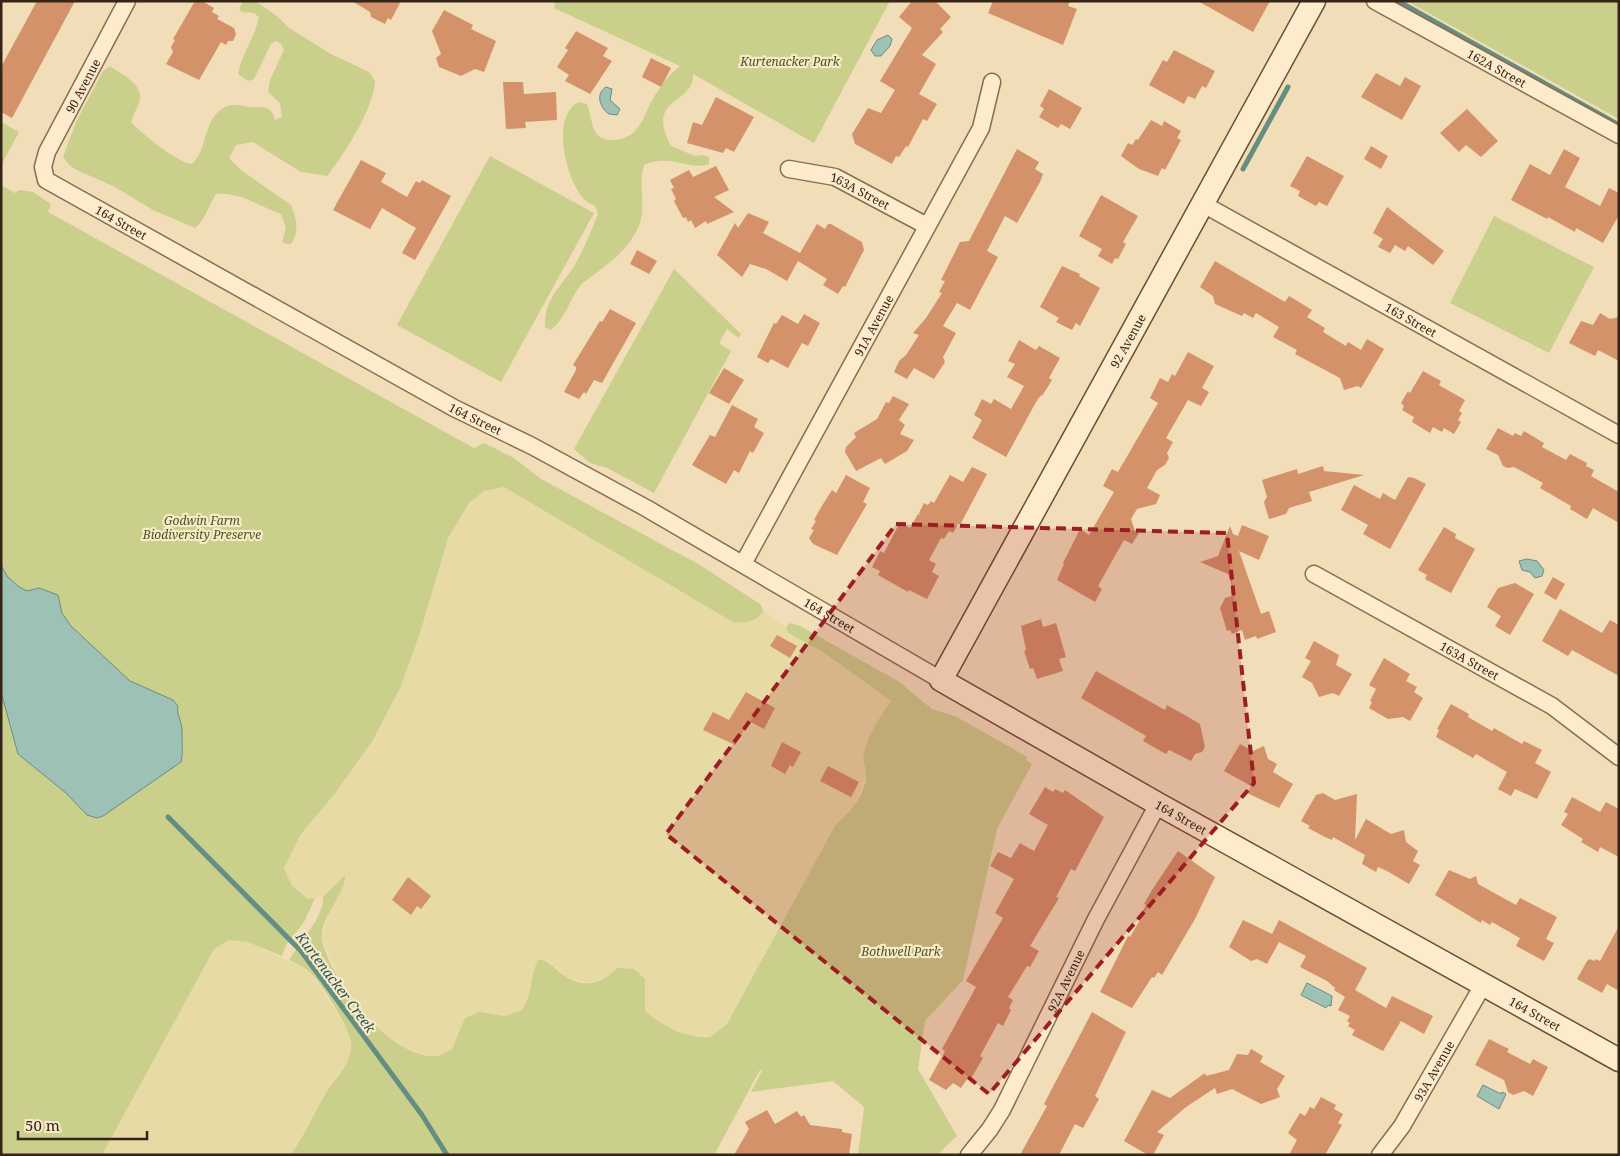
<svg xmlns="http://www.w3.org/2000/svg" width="1620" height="1156" viewBox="0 0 1620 1156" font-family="'Noto Serif',serif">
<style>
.farmland{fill:#e7daa4}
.green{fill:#cacf8b}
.water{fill:#9dc1b5;stroke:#658e82}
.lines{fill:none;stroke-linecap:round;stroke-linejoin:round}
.stream{stroke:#658e82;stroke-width:5}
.building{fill:#d3926a}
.street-casing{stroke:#886d52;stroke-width:19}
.secondary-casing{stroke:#694e35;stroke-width:25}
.street{stroke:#fceccb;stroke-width:16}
.secondary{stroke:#fceccb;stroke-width:22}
.marked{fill:#9c1d22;fill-opacity:0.2;stroke:#9c1d22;stroke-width:4;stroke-dasharray:10 6;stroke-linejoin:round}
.labels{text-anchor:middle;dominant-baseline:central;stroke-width:4.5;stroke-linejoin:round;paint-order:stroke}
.park-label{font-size:12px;font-style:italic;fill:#48541d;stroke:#f8e9c8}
.street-label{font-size:12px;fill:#352519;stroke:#f8e9c8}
.water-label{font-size:14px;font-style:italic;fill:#265752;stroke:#f8e9c8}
</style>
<rect width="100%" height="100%" fill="#f1deb8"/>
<g class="farmland">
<polygon points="504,487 760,617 764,611 786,627 788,634 823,652 891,701 858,797 846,816 836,824 727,1024 710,1037 689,1036 659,1023 645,1011 645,979 617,968 605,980 590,983 568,978 549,962 522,1010 505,1016 479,1012 458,1033 452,1049 435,1056 415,1052 397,1045 377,1029 361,1010 337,975 322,937 330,910 339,896 344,876 323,897 308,899 292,886 284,868 301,834 336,792 373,740 401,686 420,633 448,538 469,503 484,491"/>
<polygon points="229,940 247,942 307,969 335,1009 349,1034 351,1045 349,1058 326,1093 308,1130 290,1155 102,1155 214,949"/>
</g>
<g class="green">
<path d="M255,1L277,16L289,28L331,54L369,72L375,81C373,110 345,153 327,176L301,172L253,142L236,145L229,158L242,171L291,205C296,217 300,232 291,244H286L282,242L286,228L281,214C258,206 241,192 216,194C209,205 205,220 195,228L153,210L115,187L77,170L69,165L63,157L76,122L103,71L110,66C121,74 143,84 140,100C138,107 133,114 131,122C142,134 178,163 192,164C209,149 202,115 228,106C236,103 246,108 255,107C266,107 272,108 275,120L282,117L280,103L268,92L270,80L284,50L281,44L276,41L271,44L254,79L248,81L238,74C242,53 255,37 259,17L254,13L242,12L239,8L243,2Z"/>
<path d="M555,1H890L814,143L693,74C695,105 644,96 671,146L695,156L702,155L709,157V164C688,171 671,153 644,165C638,184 646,205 640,223C632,245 614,260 595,274C590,278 584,281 580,286C570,299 564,322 550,330L545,327C544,299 561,287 575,265C584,249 591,231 598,214L596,207C592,204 586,202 583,198C566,179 550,116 579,102L587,104C591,114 591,125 596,133C604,145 626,140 634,132C642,124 645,115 649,106C657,91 667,76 680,66L554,8Z"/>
<polygon points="1407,1 1619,1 1619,119"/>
<polygon points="1,122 19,132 1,166"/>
<polygon points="490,156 594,213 501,382 397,325"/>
<path d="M1,185L15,193L19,190L33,192L51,204L48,212L474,448L484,443L514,458L541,479L700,565L760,604L764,611C756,622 746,623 733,622L504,487L484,491L469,503L448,538L420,633L401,686L373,740L336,792L301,834L284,868L292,886L308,899L315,898L304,922L286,945L282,956L247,942L229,940L214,949L102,1155H1Z"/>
<polygon points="1494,216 1594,267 1549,353 1450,303"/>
<polygon points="674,269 741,334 739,338 727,329 719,343 731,351 654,493 607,468 590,463 574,449"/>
<path d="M790,623L800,626L898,681L932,709L957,717L1027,757L1026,760L1032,764L997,829L963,980L925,1021L918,1069L957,1136L937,1155H858L864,1107L833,1081L751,1092L762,1071L760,1070L714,1155H290C305,1136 313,1115 325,1095C334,1079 352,1064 351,1044C350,1028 320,979 306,969C301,965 294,963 289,960C299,944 325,915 323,897L345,875C345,896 319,919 322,939C330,980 388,1058 435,1056C440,1056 447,1051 452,1049L465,1018L479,1012L505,1016L522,1010C534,992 529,976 539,959C552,962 557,972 568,978C588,988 603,983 617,968L634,969L645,979V1011C663,1026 686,1039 710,1037L727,1024L836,824C850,813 868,791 866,772C865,765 862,761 864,753C869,733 879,718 891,701L823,652L788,633L786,627Z"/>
</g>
<g class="water">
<polygon points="888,35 892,39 890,46 881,56 875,56 871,50 877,40"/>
<path d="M606,87L612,89L610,100L620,109L617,115L609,114C600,108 595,94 606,87Z"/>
<polygon points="1527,559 1537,561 1544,570 1542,576 1535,578 1530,572 1522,570 1519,561"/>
<path d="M1,565L7,576L19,587L27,591L39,588L58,595L62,613L71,626L130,681L173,700L178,706C176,714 182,721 182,730C182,738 183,755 181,762L103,816L97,818L87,815L66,793L18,754L1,692Z"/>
<polygon points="1307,983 1332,996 1331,1006 1328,1005 1326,1008 1301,995"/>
<polygon points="1483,1085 1501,1094 1502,1092 1506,1094 1499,1109 1477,1096"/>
</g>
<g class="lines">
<g class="stream">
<polyline points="1398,1 1619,125"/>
<polyline points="1243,169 1288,87"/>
<polyline points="168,817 301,951 422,1115 447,1155"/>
</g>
</g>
<g class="building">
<polygon points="37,1 75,1 12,118 1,112 1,67"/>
<polygon points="195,1 202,1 214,8 212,12 219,16 217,19 234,28 236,34 233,41 228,41 226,45 221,42 199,80 166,64 173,52 171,47 175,40 173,39"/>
<polygon points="352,1 401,1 391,20 388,18 385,24 371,17 370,12"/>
<polygon points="912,1 935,1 951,17 940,29 943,32 922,55 936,64 919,94 937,104 927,121 923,119 908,147 906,146 899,157 896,156 892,164 855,144 852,134 868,108 881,113 895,90 880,81 912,28 899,17"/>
<polygon points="993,1 1070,1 1068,6 1077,9 1063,45 988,13"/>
<polygon points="1198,1 1270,1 1253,32"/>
<polygon points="444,10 473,25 471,29 496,41 484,72 475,69 461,76 439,67 436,58 441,54 432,31"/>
<polygon points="576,31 608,48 603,56 612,61 590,94 565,81 569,75 557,67 568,50 565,48"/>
<polygon points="1174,50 1215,71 1206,88 1202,86 1195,99 1188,96 1184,104 1149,85 1163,60 1167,62"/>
<polygon points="651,58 671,68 661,87 642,77"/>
<polygon points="1376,73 1400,86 1405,77 1421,86 1402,120 1361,97"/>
<polygon points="503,82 523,82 524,94 556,92 557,120 525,122 526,128 506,129"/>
<polygon points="1049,89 1082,108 1070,129 1061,124 1058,128 1039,117 1044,109 1040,106"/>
<polygon points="716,97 754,117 734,152 726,148 723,153 687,143 693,122 702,125"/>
<polygon points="1467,109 1498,141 1481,157 1466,145 1459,152 1440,133"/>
<polygon points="1151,120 1162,126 1164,121 1181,131 1177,138 1181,140 1165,170 1162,168 1158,176 1139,169 1121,156 1128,143 1132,145 1136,139 1138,140"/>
<polygon points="1371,146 1388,156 1381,169 1364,159"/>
<polygon points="1017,149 1039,162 1035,169 1043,174 1040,182 1017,223 1005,216 987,251 998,257 970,310 957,303 943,326 956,333 943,357 945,362 934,379 914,368 907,379 894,372 899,361 906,355 919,335 913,333 926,318 942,293 939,292 945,281 941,280 960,242 969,241"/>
<polygon points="1564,149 1580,158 1565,187 1600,206 1609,188 1619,193 1619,215 1603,243 1576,228 1575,232 1548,217 1547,219 1511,200 1530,164 1550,175"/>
<polygon points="1307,156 1344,176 1327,206 1319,202 1316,206 1298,196 1300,191 1290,186"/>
<polygon points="361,160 386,173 381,182 407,197 416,181 420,183 422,180 451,196 415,260 402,253 416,228 382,208 370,229 333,210"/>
<polygon points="716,166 729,190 714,197 734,212 707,224 706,221 695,228 691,220 688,222 686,217 683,218 674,201 676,199 671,189 674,188 670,180 689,170 693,177"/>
<polygon points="1101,195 1138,216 1123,242 1126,244 1118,259 1115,258 1112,264 1098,256 1102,249 1079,236"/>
<polygon points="1387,207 1444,251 1433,265 1408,246 1405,251 1395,245 1390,253 1378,247 1383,239 1373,233"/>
<polygon points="748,213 769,222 763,233 800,253 817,224 825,229 828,224 831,224 862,242 864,250 845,287 843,286 838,294 823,285 827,279 798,261 787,281 766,269 750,264 742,277 717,255 735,223 738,228"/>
<polygon points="637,250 657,261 649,274 630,264"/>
<polygon points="1215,261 1285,302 1289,296 1312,310 1307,317 1325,328 1323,332 1346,346 1348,342 1361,350 1367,339 1384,349 1361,388 1358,386 1344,390 1340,378 1295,354 1297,350 1273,337 1279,327 1256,313 1253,318 1244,313 1242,316 1215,304 1213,296 1200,287"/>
<polygon points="1062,266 1080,274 1079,276 1100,288 1080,326 1076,323 1072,330 1056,322 1059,318 1040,307"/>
<polygon points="610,309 636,323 602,383 594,380 586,394 584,392 579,399 564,392 576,370 576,367 573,365 600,321 602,322"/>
<polygon points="1600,313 1610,319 1619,317 1619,361 1598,350 1595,356 1569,343 1581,321 1593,325"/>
<polygon points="804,314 820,323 808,346 802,343 788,368 771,359 768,363 757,357 774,323 776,324 782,315 798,324"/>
<polygon points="1019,340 1036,350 1039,346 1060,358 1049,378 1052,380 1042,396 1041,395 1036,402 1006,457 972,438 982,420 974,415 982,399 991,404 994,399 1011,409 1024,386 1007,377 1015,364 1008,361"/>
<polygon points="1188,352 1214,366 1202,388 1209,392 1201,406 1188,400 1166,438 1173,442 1167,453 1169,458 1165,465 1157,470 1147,488 1160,495 1156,504 1137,509 1131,519 1135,531 1139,533 1132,544 1124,540 1098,586 1102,589 1095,602 1057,580 1064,564 1063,563 1080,529 1089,535 1114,492 1103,486 1112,469 1118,472 1158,403 1150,398 1160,378 1168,382 1172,374 1175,376"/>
<polygon points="724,368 744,380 729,404 709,393"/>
<polygon points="1423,371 1441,381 1439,385 1465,400 1459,411 1462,413 1458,420 1461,422 1454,434 1444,428 1442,432 1433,427 1430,433 1412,422 1414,417 1402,410 1404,406 1401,403 1408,391 1410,393"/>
<polygon points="893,396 909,404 899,420 905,425 900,434 914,440 907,451 885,464 881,458 856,471 845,452 846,447 856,437 854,433 877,419 886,402 889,403"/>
<polygon points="732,405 758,419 754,427 764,433 753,453 750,451 739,473 734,470 726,484 692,465 710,435 715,437"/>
<polygon points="1498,428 1513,436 1515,433 1521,436 1524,431 1544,443 1542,447 1566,460 1570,454 1587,463 1586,466 1594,470 1591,476 1619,492 1619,523 1593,508 1587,519 1570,509 1571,506 1540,488 1543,483 1514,467 1508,468 1503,466 1498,455 1486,449"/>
<polygon points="1323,466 1324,471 1364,475 1309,492 1312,501 1289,508 1286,514 1269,519 1264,502 1267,497 1262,480 1297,469 1298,474"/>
<polygon points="972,467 987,474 960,525 958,524 953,533 949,531 944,539 941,538 929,560 936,564 932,572 939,576 927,599 909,590 908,592 878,575 880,571 872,567 880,551 884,553 900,522 910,528 918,514 920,515 919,513 924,503 928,505 931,501 934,503 950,475 963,482"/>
<polygon points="846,475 870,488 863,502 867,504 837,555 813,544 809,538 814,530 811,529 816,521 814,520 820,509 832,490 836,493"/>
<polygon points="1408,477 1414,478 1426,484 1390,549 1363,534 1368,525 1341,510 1354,485 1380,499 1383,493 1395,500"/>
<polygon points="1242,525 1269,536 1259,560 1239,551 1261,614 1269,611 1276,632 1257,639 1256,636 1245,640 1242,630 1232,634 1230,630 1227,631 1220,608 1225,598 1235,595 1228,574 1200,562 1218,556 1230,526 1233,534 1238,536"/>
<polygon points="1444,527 1456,534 1455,538 1475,549 1451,593 1425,579 1427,575 1418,570"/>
<polygon points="1553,577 1565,584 1556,600 1544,593"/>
<polygon points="1515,583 1534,594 1510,635 1495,626 1501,616 1487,607 1498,588"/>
<polygon points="1560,609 1602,633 1610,620 1619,625 1619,676 1572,650 1568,656 1542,641"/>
<polygon points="1041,619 1043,627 1056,623 1066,657 1059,659 1063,671 1037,679 1033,668 1030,669 1024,651 1026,650 1021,626"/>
<polygon points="777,635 797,646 790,658 770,646"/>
<polygon points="1314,641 1339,655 1336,665 1352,674 1339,696 1333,693 1319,697 1312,683 1302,677 1311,661 1305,658"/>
<polygon points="1384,658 1410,674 1406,681 1417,687 1414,692 1423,698 1410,721 1403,717 1388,719 1369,708 1372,702 1370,701 1376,689 1369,685"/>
<polygon points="1096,671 1165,710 1167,705 1195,721 1200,724 1205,747 1202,752 1195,754 1191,761 1169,750 1166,754 1143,741 1146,736 1081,698"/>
<polygon points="746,692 775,708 764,729 749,721 735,745 703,730 713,712 729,720"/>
<polygon points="1451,704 1469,714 1468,717 1492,731 1494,728 1522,744 1524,741 1542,750 1535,763 1551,772 1537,799 1515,789 1511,796 1498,789 1507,772 1476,754 1473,758 1436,737 1439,730 1437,729"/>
<polygon points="782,742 801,752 793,767 790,765 785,774 771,766"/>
<polygon points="1240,744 1253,751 1264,746 1268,759 1277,764 1273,772 1293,784 1279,808 1247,793 1251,786 1224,771"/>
<polygon points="828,766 859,782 851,797 820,781"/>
<polygon points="1045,787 1053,792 1055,789 1063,793 1065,790 1104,817 1075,871 1071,869 1056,897 1059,898 1030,946 1039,951 1030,967 1027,966 1008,997 1013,1000 1009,1008 1011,1010 1003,1026 998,1023 980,1056 983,1058 972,1077 969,1076 961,1088 953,1083 946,1090 929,1080 945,1051 942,1049 976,987 966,981 1003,918 995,913 1014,879 990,866 998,852 1011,858 1020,843 1034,851 1048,825 1029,814"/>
<polygon points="1323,793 1335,800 1357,794 1355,840 1366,819 1391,834 1404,830 1406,842 1418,851 1413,861 1420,865 1409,884 1387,871 1378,867 1376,872 1362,864 1365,855 1333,837 1332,840 1325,837 1308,828 1310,826 1301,821 1316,795"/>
<polygon points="1572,797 1600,812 1606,802 1619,809 1619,857 1600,847 1598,852 1581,842 1583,839 1561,825 1568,814 1564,812"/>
<polygon points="1178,851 1215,877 1195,919 1162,975 1158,972 1154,978 1152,977 1132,1008 1100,992 1128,936 1130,937 1144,913 1142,912 1146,905 1144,904 1152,890"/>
<polygon points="1449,870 1470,879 1476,876 1478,884 1516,905 1520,898 1557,917 1546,939 1554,943 1544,961 1516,946 1520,938 1492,922 1490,925 1482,920 1481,923 1435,895"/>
<polygon points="408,877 431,896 421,909 417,906 411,915 392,900"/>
<polygon points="1243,920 1272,934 1279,920 1367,968 1355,990 1386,1008 1392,996 1433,1016 1424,1034 1401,1021 1383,1051 1352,1035 1355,1030 1348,1026 1350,1023 1347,1021 1350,1016 1338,1010 1345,997 1334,990 1335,988 1327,981 1300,967 1306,956 1279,942 1267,964 1257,959 1251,961 1229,947"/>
<polygon points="1619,926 1619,991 1607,984 1602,993 1577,979 1587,961 1590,959 1594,961 1596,959 1600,961"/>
<polygon points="1092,1012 1126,1032 1095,1096 1099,1099 1083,1128 1075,1124 1059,1155 1020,1155 1047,1106 1044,1104"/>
<polygon points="1489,1039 1509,1049 1507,1052 1530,1064 1533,1059 1548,1067 1533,1096 1524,1091 1513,1095 1508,1092 1504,1080 1475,1065"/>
<polygon points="1251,1049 1263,1056 1260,1062 1285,1076 1277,1089 1280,1097 1261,1104 1232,1089 1217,1094 1215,1088 1186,1107 1157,1132 1164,1135 1153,1155 1148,1155 1124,1141 1152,1090 1170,1098 1205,1073 1206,1076 1229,1070 1237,1054 1248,1055"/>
<polygon points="1321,1097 1336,1105 1334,1109 1343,1114 1338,1123 1342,1125 1325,1155 1289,1155 1297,1140 1288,1133 1300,1113 1305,1116 1310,1107 1314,1109"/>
<polygon points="767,1110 775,1124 797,1111 801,1117 804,1115 810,1125 842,1129 842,1132 852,1134 849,1155 734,1155 749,1129 745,1122"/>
</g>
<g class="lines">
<defs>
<g id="street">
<path id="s1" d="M127,1L47,152L43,167L46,180L454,408L532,446L646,508L941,680"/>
<path id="s2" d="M1375,1L1619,135"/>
<path id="s3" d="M789,169L835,177L927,226"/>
<path id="s4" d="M1203,204L1619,435"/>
<path id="s5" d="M743,564L981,128L992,82"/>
<path id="s6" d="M1314,574L1552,706L1619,757"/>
<path id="s7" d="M969,1155L990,1129L1002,1110L1096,919L1158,804"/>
<path id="s8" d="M1380,1155L1402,1126L1483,985"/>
</g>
<g id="secondary">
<path id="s9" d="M1314,1L941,680L1158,804L1619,1060"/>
</g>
</defs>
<use href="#street" class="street-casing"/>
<use href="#secondary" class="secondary-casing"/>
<use href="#street" class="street"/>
<use href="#secondary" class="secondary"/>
</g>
<path class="marked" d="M896,524L1227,533L1254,783L989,1094L666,834Z"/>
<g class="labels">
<g class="park-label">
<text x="790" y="61">Kurtenacker Park</text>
<text x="202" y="520">Godwin Farm<tspan x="202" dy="14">Biodiversity Preserve</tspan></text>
<text x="901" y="951">Bothwell Park</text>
</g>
<g class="street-label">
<text stroke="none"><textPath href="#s2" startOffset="139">162A Street</textPath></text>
<text transform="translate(83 86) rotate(-62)">90 Avenue</text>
<text stroke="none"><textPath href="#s3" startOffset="75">163A Street</textPath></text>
<text stroke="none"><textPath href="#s1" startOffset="286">164 Street</textPath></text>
<text stroke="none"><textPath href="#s4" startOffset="238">163 Street</textPath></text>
<text stroke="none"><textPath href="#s5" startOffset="272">91A Avenue</textPath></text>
<text transform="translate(1128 341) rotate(-61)">92 Avenue</text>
<text stroke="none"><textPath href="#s1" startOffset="691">164 Street</textPath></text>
<text stroke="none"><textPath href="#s1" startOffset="1096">164 Street</textPath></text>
<text stroke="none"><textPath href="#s6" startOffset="178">163A Street</textPath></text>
<text stroke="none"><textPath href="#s9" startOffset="1051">164 Street</textPath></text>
<text stroke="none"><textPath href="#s7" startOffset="200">92A Avenue</textPath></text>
<text stroke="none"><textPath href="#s9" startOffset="1456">164 Street</textPath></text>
<text stroke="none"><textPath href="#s8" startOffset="100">93A Avenue</textPath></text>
</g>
<g class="water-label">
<text transform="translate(336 982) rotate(53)">Kurtenacker Creek</text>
</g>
</g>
<rect width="1620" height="1156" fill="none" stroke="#352519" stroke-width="5"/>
<path d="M18 1131v8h129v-8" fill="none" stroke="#352519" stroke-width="2.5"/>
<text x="25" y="1131" font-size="15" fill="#352519" stroke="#f8e9c8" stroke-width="4" paint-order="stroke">50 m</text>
</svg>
